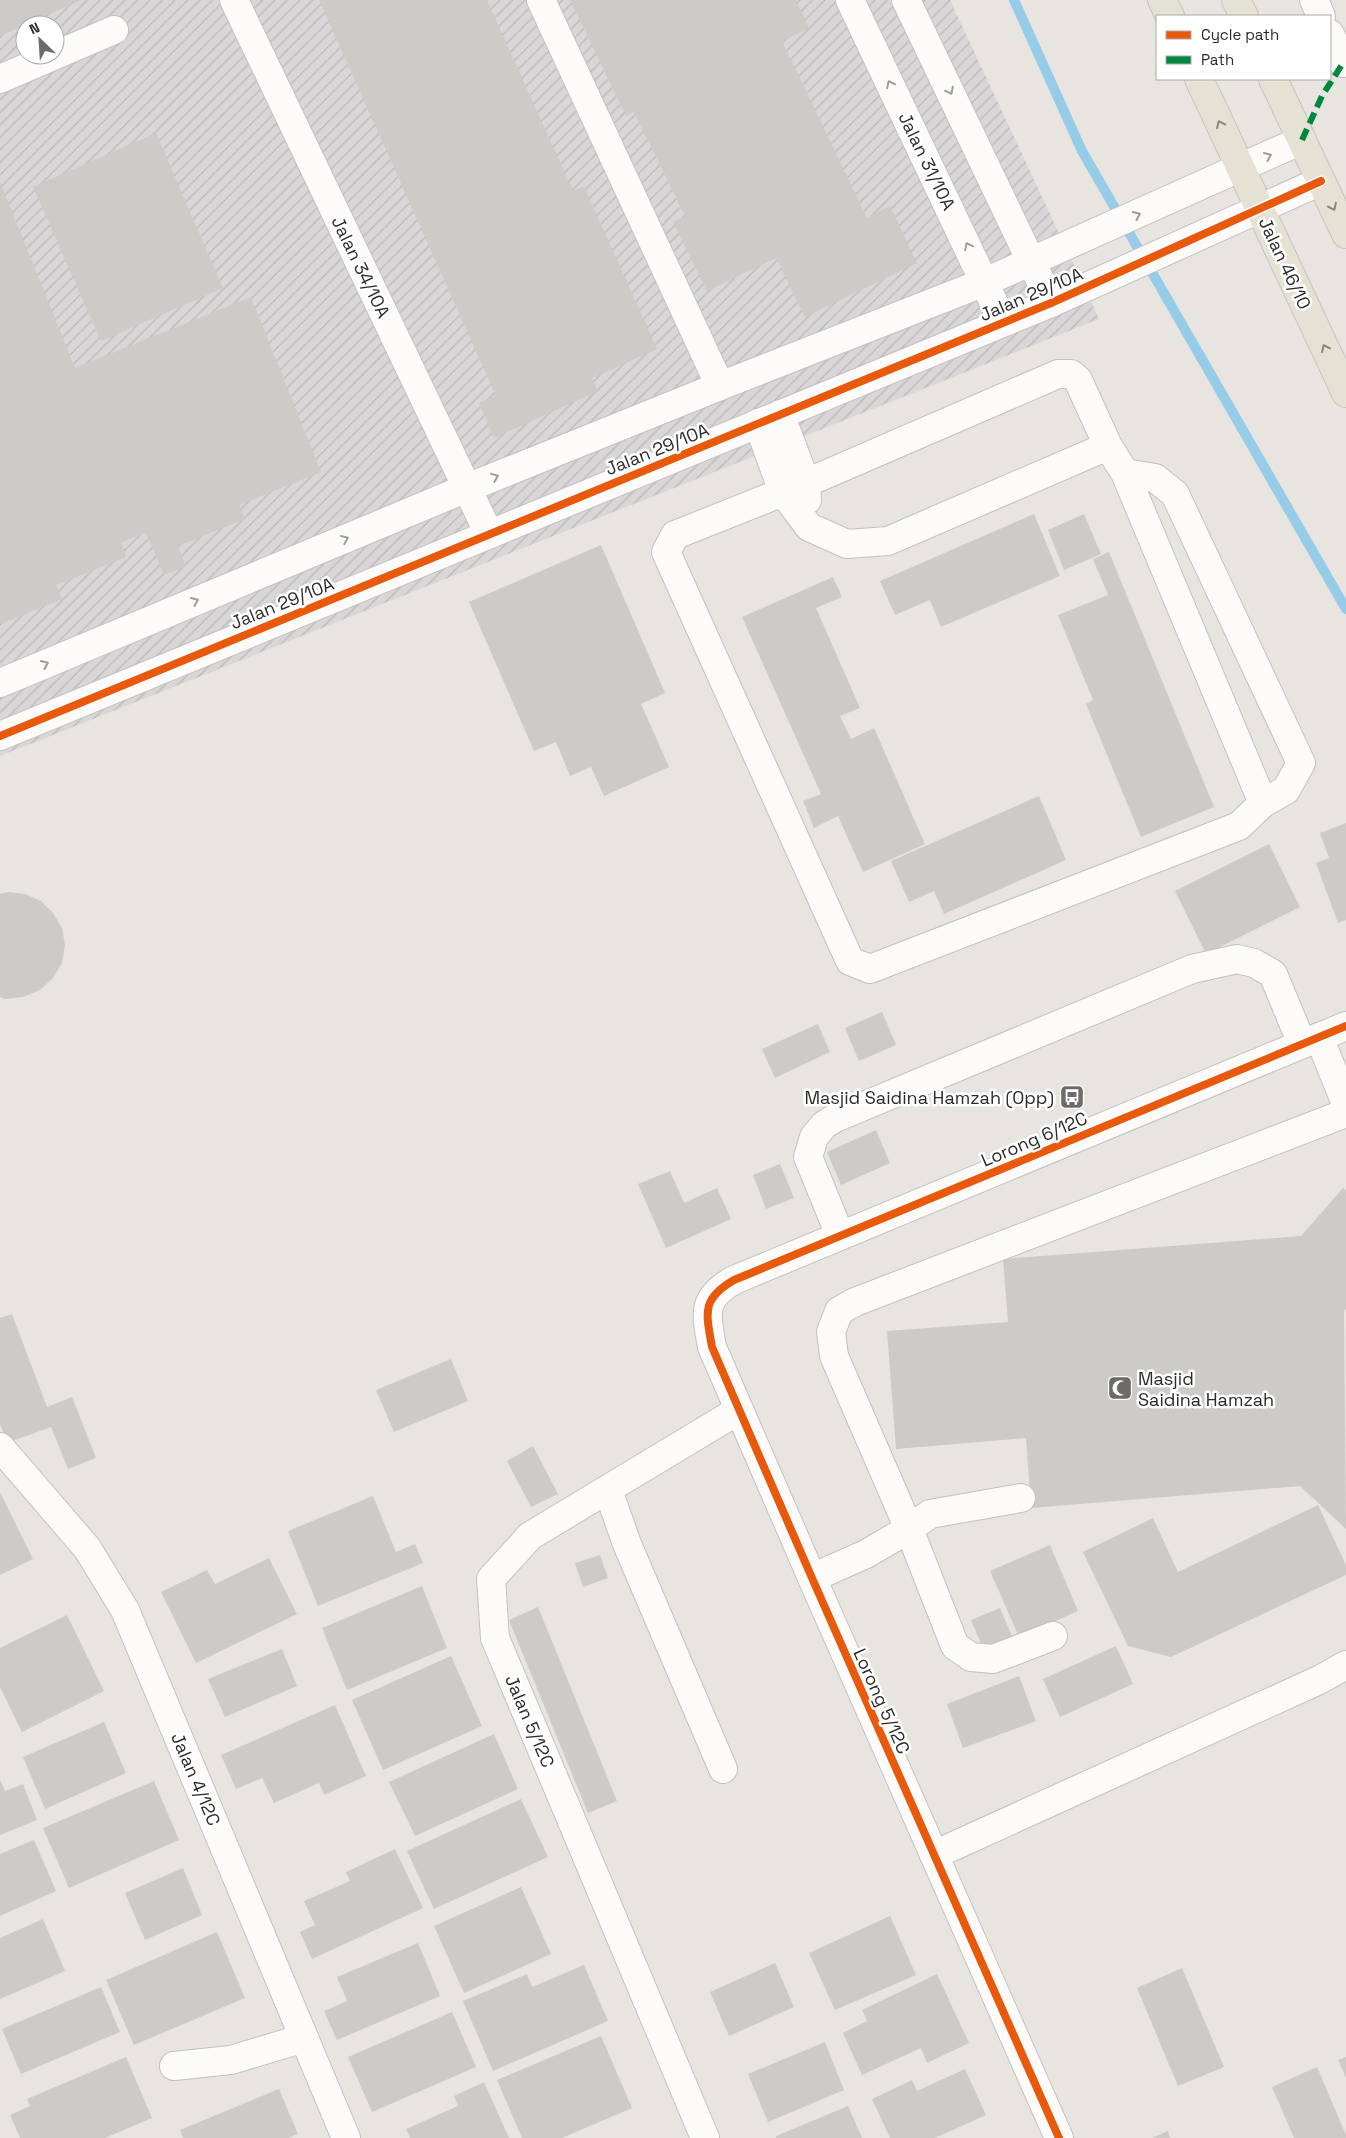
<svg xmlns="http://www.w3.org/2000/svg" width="1346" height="2138" viewBox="0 0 1346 2138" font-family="'Space Grotesk',sans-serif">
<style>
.industrial{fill:url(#industrial-furrows);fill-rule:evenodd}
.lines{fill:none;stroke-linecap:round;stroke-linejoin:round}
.stream{stroke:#96cce7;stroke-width:10}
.building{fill:#cdcbc7}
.minor-casing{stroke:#c2c1c1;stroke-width:30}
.major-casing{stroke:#c4c3c1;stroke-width:30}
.minor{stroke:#fcfbfa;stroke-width:28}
.major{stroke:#e5e2d4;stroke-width:28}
.quiet{stroke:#00873e;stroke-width:6;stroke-dasharray:12 6;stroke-linecap:butt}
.cycleway-casing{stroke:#fff;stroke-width:11}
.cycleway{stroke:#e8590c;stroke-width:8}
.oneway{stroke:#9e9d9c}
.oneway2{stroke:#88867f}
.labels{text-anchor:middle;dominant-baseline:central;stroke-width:5;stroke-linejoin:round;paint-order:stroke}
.street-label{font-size:18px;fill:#2a2a2a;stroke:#fff}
.poi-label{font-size:18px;fill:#2a2a2a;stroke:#fff;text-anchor:end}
</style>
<defs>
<pattern id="industrial-furrows" width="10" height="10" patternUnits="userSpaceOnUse" patternTransform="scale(1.25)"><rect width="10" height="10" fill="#d8d6d7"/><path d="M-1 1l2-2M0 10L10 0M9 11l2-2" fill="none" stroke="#bab8b9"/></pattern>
</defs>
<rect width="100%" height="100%" fill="#e8e5e0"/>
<path class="industrial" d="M0,0H950L1099,319L0,756ZM25,25H55V55H25Z"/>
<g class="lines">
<polyline class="stream" points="1014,0 1082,151 1346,609"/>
</g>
<g class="building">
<polygon points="0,0 81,0 0,36"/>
<polygon points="319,0 487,0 573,191 584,186 657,349 592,378 598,391 494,438 479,403 496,396"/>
<polygon points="570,0 796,0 809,28 782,41 867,218 890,206 917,263 805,317 776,258 707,291 673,222 685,216 634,112 626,116"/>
<polygon points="156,133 223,288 101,341 33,187"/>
<polygon points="0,182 75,368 251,297 321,472 239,505 245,519 178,546 186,566 164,575 146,532 121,543 126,557 56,585 62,599 0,624"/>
<polygon points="1034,514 1060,576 941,627 930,600 895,615 880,581"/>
<polygon points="1084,514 1101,554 1064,570 1048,530"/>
<polygon points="601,545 665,693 641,704 669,767 604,796 591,767 570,776 556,742 534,751 469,602"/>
<polygon points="1109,552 1214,807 1141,837 1086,704 1093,700 1058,615 1108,595 1093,559"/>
<polygon points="833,577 842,597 816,608 860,708 840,716 851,739 874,728 925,844 863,872 838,816 814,828 803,801 821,794 742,617"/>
<polygon points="1039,796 1066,860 944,914 934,891 909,902 891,861"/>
<polygon points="1346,823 1346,920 1338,923 1316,863 1329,858 1320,833"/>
<polygon points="1269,844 1300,907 1206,954 1175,891"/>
<polygon points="8,892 25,894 41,901 53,913 62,928 65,945 62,963 53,978 40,990 23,997 5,999 0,997 0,894"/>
<polygon points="882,1012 896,1045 859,1061 845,1028"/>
<polygon points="818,1024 830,1052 775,1078 762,1049"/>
<polygon points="876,1130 890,1163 841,1185 827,1152"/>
<polygon points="780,1164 794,1198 766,1209 753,1175"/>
<polygon points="670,1171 684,1203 717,1188 731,1219 666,1248 638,1184"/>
<polygon points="1343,1188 1346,1190 1346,1309 1344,1311 1346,1529 1300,1486 1031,1508 1026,1438 896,1449 887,1331 1008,1322 1003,1259 1301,1236"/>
<polygon points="12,1314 47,1407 72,1397 96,1458 68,1469 51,1427 7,1443 0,1424 0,1318"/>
<polygon points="451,1359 468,1401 394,1432 376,1390"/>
<polygon points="533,1446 558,1494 531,1507 507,1461"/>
<polygon points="0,1492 33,1559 0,1575"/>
<polygon points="373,1496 396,1552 415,1544 423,1563 318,1606 288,1531"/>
<polygon points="1318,1505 1346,1565 1346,1575 1171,1657 1128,1646 1083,1552 1153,1518 1178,1572"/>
<polygon points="1050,1545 1078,1611 1019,1637 990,1571"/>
<polygon points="600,1555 608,1578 583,1587 575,1563"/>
<polygon points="269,1558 297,1614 196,1663 161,1592 207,1570 215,1584"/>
<polygon points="422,1586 447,1648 347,1690 322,1628"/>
<polygon points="538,1607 617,1801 588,1813 509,1620"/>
<polygon points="1000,1608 1014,1641 985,1653 971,1620"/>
<polygon points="67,1615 104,1691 22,1732 0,1687 0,1648"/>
<polygon points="1116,1646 1133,1684 1060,1717 1043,1679"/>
<polygon points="282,1649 297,1686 225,1717 208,1679"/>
<polygon points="451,1656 482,1726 383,1770 352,1700"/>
<polygon points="1019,1676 1036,1721 963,1748 947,1704"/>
<polygon points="335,1705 366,1776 324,1795 319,1783 274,1803 262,1778 236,1789 221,1755"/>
<polygon points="104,1722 126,1773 45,1809 23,1757"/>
<polygon points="494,1734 518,1789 415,1836 389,1782"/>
<polygon points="0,1780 5,1791 23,1784 37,1820 0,1835"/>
<polygon points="154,1781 179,1840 69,1888 43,1828"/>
<polygon points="521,1799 548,1857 434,1909 407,1851"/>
<polygon points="34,1840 56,1891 0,1916 0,1854"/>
<polygon points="395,1849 423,1908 312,1959 300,1932 315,1925 304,1901 350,1881 346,1872"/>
<polygon points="183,1868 202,1915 145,1940 125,1893"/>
<polygon points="521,1887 551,1954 464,1993 434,1926"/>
<polygon points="890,1916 916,1975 835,2010 809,1953"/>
<polygon points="43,1919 65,1971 0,1999 0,1938"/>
<polygon points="217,1932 245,1998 134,2045 106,1980"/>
<polygon points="418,1943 440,1996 337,2040 324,2011 347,2001 337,1977"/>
<polygon points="775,1963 794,2007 729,2036 710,1992"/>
<polygon points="584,1965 608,2021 493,2071 463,2001 527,1974 532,1987"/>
<polygon points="1182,1968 1224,2067 1178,2086 1137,1988"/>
<polygon points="937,1974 969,2043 927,2063 921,2048 862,2075 843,2033 867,2021 862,2010"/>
<polygon points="101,1987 120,2032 21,2074 2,2029"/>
<polygon points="452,2012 476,2067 372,2112 348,2057"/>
<polygon points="601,2036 632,2108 562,2138 522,2138 497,2080"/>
<polygon points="825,2042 844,2090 768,2122 748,2074"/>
<polygon points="126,2057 152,2118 105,2138 20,2138 10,2115 30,2106 27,2099"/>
<polygon points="1346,2057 1346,2078 1338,2060"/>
<polygon points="1317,2067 1346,2135 1346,2138 1294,2138 1272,2087"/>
<polygon points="965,2069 986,2115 935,2138 890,2138 872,2099 912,2080 917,2091"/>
<polygon points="484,2082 509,2138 410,2138 406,2129 458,2106 454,2096"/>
<polygon points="279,2089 298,2134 288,2138 183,2138 180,2130"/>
<polygon points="848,2106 862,2138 776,2138 776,2136"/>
<polygon points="1168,2131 1170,2138 1152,2138"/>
</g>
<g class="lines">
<defs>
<g id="minor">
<polyline points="234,0 489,534"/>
<polyline points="541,0 720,386"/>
<polyline points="850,0 1003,322"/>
<polyline points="906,0 1051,303"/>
<polyline points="1314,0 1321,16"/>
<polyline points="1330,34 1343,63"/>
<polyline points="0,79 114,30"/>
<polyline points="780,414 806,483 807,500"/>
<polyline points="758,423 783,492 809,527 847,544 888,541 1108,446"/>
<polyline points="1125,473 1155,478 1175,494 1301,763 1286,790 1263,803 1239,826 870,969 850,961 666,552 675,535 806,483 1058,374 1071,374 1078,380 1108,446 1125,473 1263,803"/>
<polyline points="0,683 467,488 720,386 985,282 1302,140"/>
<polyline points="0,736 1051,303 1321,181"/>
<polyline points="1319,1037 1346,1104"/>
<polyline points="840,1235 808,1157 814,1137 824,1125 835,1118 1192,969 1237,959 1254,963 1273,974 1302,1044"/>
<polyline points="0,1447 87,1548 125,1610 346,2138"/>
<polyline points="608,1490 627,1544 723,1769"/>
<polyline points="1021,1498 930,1514 909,1529 834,1356 831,1332 839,1311 855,1302 1346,1113"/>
<polyline points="812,1578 866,1554 909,1529 955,1646 971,1657 993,1659 1053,1636"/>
<polyline points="934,1855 1319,1680 1346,1665"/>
<polyline points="174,2066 231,2060 304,2038"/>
<polyline points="705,2138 495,1638 491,1579 530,1536 739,1410"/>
<path d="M1059,2138L812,1578L712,1347C706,1313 701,1299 734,1280L1346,1026"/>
</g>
<g id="major">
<polyline points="1162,0 1170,16"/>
<polyline points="1236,0 1244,16"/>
<polyline points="1199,79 1346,393"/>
<polyline points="1273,79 1346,234"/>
</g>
</defs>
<use href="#minor" class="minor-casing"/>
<use href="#major" class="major-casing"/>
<use href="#minor" class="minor"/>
<use href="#major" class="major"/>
<polyline class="quiet" points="1302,140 1322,96 1343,63"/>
<defs>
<g id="cycleway">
<polyline points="0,736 1051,303 1321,181"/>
<path d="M1059,2138L812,1578L712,1347C706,1313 701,1299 734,1280L1346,1026"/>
</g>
</defs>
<use href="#cycleway" class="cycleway-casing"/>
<use href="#cycleway" class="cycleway"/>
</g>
<defs><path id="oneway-chevron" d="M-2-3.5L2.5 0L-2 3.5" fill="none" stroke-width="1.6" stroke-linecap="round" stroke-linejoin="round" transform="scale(1.25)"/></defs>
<g class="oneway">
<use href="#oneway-chevron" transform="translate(890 84) rotate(-116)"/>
<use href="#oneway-chevron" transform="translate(950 91) rotate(64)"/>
<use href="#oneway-chevron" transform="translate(1268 156) rotate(-24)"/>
<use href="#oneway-chevron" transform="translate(1137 215) rotate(-24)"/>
<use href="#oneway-chevron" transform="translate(968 246) rotate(-116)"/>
<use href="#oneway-chevron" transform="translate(495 477) rotate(-22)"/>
<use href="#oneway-chevron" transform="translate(345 539) rotate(-23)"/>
<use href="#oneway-chevron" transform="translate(195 601) rotate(-23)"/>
<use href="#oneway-chevron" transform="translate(45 664) rotate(-23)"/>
</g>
<g class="oneway2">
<use href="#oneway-chevron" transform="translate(1220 124) rotate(-115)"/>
<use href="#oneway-chevron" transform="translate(1333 207) rotate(65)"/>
<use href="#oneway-chevron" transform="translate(1325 348) rotate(-115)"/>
</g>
<defs>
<symbol id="bus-square" viewBox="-11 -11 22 22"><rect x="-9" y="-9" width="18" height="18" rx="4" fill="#6c6b6a" stroke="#fff"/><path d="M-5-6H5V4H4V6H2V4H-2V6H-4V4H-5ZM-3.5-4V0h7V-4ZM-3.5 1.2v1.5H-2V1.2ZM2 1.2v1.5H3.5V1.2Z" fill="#fff"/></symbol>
<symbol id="mosque-square" viewBox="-11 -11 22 22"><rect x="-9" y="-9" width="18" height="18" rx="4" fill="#6c6b6a" stroke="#fff"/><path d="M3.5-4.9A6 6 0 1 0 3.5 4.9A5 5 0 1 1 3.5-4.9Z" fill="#fff"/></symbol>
</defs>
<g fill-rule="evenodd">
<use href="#bus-square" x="1058" y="1083" width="28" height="28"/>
<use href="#mosque-square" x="1106" y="1374" width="28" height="28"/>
</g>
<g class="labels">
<g class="street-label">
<text transform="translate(927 161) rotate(64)">Jalan 31/10A</text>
<text transform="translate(1285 263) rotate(65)">Jalan 46/10</text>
<text transform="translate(361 267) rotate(64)">Jalan 34/10A</text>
<text transform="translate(1031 294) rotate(-23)">Jalan 29/10A</text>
<text transform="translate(657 449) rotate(-22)">Jalan 29/10A</text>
<text transform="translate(282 603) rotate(-22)">Jalan 29/10A</text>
<text transform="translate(1034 1139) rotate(-23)">Lorong 6/12C</text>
<text transform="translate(882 1701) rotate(66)">Lorong 5/12C</text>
<text transform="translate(530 1721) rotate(67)">Jalan 5/12C</text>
<text transform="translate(196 1779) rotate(67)">Jalan 4/12C</text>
</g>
<g class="poi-label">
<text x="1054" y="1097">Masjid Saidina Hamzah (Opp)</text>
<text x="1138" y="1378" text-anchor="start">Masjid<tspan x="1138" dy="21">Saidina Hamzah</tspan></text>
</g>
</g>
<rect x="1156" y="15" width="175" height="65" fill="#ffffff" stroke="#aaaaaa"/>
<rect x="1166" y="31" width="25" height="8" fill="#e8590c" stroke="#aaaaaa"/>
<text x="1201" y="40" font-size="15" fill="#2a2a2a">Cycle path</text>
<rect x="1166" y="56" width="25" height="8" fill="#00873e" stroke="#aaaaaa"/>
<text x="1201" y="65" font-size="15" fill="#2a2a2a">Path</text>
<g transform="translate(40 40) rotate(335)"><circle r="24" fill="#ffffff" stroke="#aaaaaa"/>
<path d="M0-4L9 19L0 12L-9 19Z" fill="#6c6b6a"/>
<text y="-8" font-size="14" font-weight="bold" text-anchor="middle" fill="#2a2a2a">N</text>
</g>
</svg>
